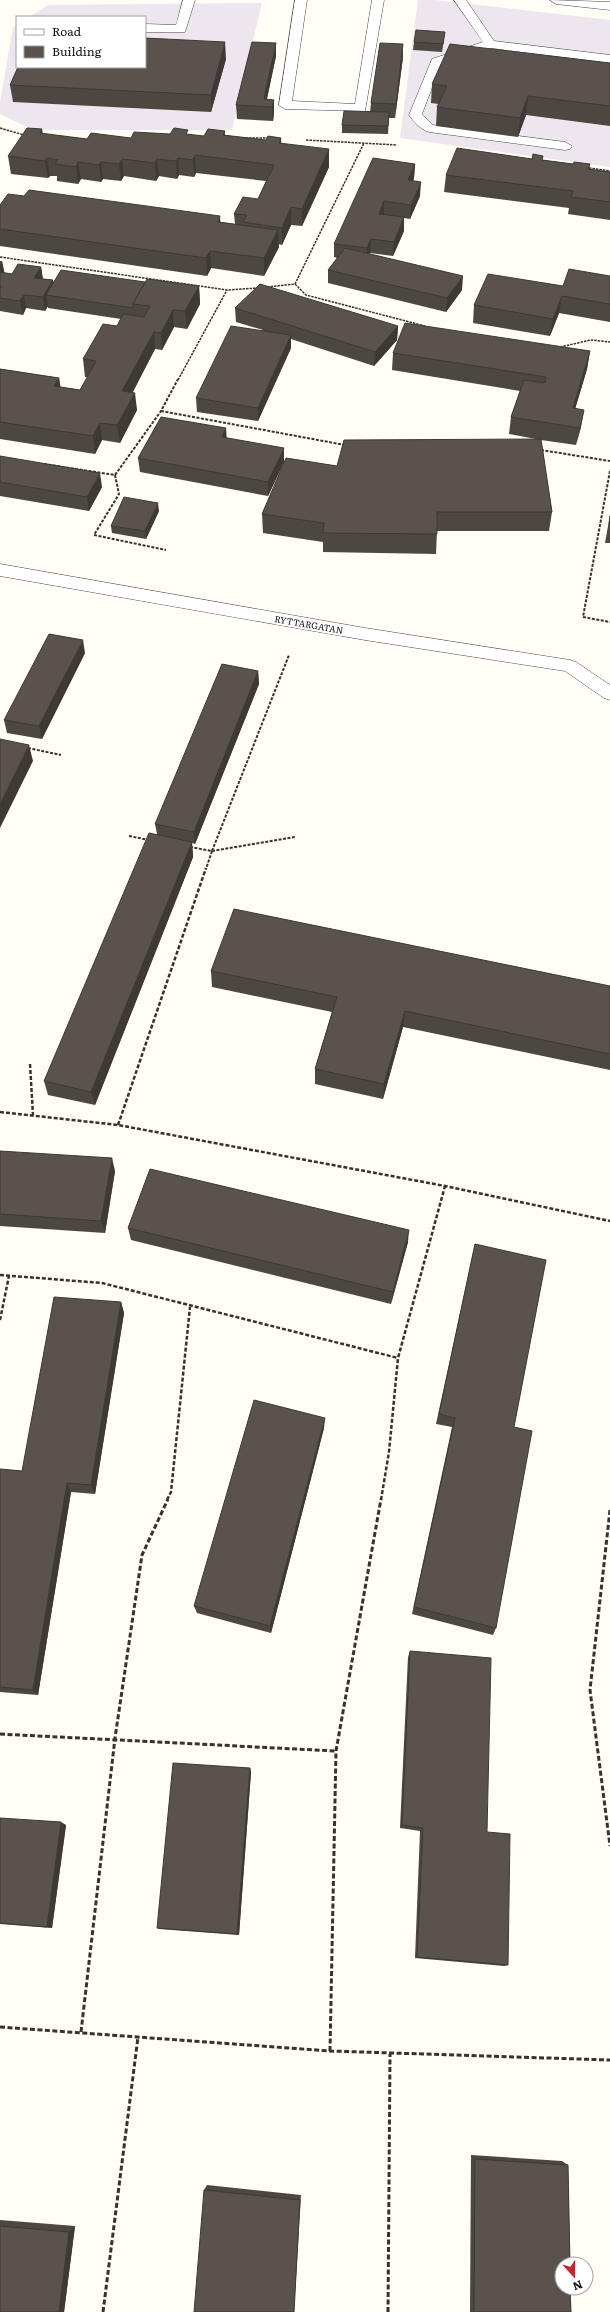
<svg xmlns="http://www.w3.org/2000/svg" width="610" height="2312" viewBox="0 0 610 2312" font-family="Literata,serif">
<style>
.industrial{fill:#eee6ef}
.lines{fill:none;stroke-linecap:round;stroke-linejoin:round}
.lane-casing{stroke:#444;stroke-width:1}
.street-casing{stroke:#444;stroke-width:1}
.path-far3{stroke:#333;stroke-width:1.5;stroke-dasharray:2.5 1;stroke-linecap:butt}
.path-far2{stroke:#333;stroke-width:2;stroke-dasharray:3 1.5;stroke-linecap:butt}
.path-far1{stroke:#333;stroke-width:2.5;stroke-dasharray:4 2;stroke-linecap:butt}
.path{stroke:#333;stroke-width:3;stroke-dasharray:5 2.5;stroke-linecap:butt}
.lane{fill:#fff;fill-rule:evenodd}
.street{fill:#fff;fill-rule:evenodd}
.wall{fill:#4d4742}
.shaded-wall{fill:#3f3936}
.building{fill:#5a524d;stroke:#3f3936}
.labels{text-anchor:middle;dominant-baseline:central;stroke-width:4;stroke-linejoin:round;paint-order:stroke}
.far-street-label{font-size:9px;fill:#111;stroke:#fff}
</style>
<rect width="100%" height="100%" fill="#fffdf5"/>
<g class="industrial">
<polygon points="418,0 435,0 610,20 610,167 400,138"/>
<polygon points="262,3 232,130 33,130 0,114 0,102 13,28 17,25 17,67 145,67 145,17 30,17 48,5"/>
</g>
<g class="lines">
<defs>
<g id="lane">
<polygon points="183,0 195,0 185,32 145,32 145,24 176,25"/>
<polygon points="295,0 307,0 292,101 355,104 372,0 384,0 365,111 285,109 279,105"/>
<path d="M454,0H466L494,41L610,55V63L491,48L441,64L422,114L433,125L565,142L572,146L570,149L565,150L429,132C421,130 413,121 409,115L432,59L483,42Z"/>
</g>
<g id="street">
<polygon points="550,0 610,2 610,10 556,4"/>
<polygon points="0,564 365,628 570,660 576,662 610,685 610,700 604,698 565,671 365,640 0,576"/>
</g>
</defs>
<use href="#lane" class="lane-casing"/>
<use href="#street" class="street-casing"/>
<g class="path-far3">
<polyline points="0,128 24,135"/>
<polyline points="242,138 269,138"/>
<polyline points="306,140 397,145"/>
<polyline points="589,168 610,171"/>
<polyline points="0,257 227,290 258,288"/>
<polyline points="295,284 306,295 425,326"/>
<polyline points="267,287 295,284 364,143"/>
<polyline points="560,347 591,340 610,342"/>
<polyline points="178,380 227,290"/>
</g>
<g class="path-far2">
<polyline points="161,411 345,445"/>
<polyline points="541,450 610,461"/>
<polyline points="44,464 115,475 161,411 178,379"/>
<polyline points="610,471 583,617 610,622"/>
<polyline points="115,475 119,494 94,535 166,550"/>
<polyline points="28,748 61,755"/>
<polyline points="129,836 149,840"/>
<polyline points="190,847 212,851 206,869"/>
<polyline points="212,851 289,655"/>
<polyline points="212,851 295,837"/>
</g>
<g class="path-far1">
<polyline points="30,1064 33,1115"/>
<polyline points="0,1112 118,1125 445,1186 610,1221"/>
<polyline points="118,1125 206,868"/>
<polyline points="0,1275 102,1283 398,1358"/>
<polyline points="0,1320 9,1276"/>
<polyline points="167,1500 171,1492 190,1307"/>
<polyline points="381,1500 389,1452 398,1358 445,1186"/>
</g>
<g class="path">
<polyline points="610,1510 590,1690 610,1846"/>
<polyline points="0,1734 336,1751"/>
<polyline points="0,2027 330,2051 610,2060"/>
<polyline points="81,2032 115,1738 142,1555 168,1499"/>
<polyline points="330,2051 336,1751 381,1499"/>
<polyline points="103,2312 138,2037"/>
<polyline points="388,2312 390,2054"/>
</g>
<use href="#lane" class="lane"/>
<use href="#street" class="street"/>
</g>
<g class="wall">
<polygon points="444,40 442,52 413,50 414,42"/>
<polygon points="276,56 267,99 274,100 274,113 273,121 237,119 236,105"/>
<polygon points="403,57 395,118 389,118 388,134 342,133 342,125 370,112 371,103"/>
<polygon points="226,59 211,112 13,102 10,85"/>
<polygon points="610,63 610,126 526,115 518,137 436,126 437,107 439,104 431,103 432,84"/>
<polygon points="42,129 43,134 87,139 131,138 188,135 204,136 225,131 225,135 281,144 329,167 302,226 291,225 282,245 278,244 279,247 264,276 211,268 207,276 0,246 0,205 221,222 235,224 234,214 258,199 266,181 196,173 194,177 179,175 177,179 159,176 156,181 124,176 121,181 103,179 101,182 81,179 78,184 57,181 57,176 50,176 48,178 11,174 8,156"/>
<polygon points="543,156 542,160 573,164 590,164 589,169 610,172 610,220 568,214 569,208 444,192 446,175 532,159"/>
<polygon points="415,164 414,178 413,181 420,196 410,219 404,218 404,231 393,256 370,253 370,254 462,290 446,312 328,283 328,270 337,258 334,257 334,244"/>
<polygon points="0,261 2,261 4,273 12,274 41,267 43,279 53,280 53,284 145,282 199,286 200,304 187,329 174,327 162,350 155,349 133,392 137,410 120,443 102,440 95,454 0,439 0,369 59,378 60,387 80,390 88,377 85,377 83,359 117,326 121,319 48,308 48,306 45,311 26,308 23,315 0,311"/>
<polygon points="610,276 610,322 559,313 550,336 473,323 474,305"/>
<polygon points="235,308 398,326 397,340 374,366 291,339 291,348 258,421 197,412 196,398 263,330 236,322"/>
<polygon points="590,351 587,369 575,409 581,427 576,445 541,440 552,512 549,531 437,531 436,554 323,552 323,542 263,533 262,514 337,466 536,439 509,434 511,417 520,391 392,370 393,353"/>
<polygon points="226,428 226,438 284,462 268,496 140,472 138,458"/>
<polygon points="0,456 102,487 89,511 0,496"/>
<polygon points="159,511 146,539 112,533 111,526"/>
<polygon points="610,515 610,543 605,543"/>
<polygon points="85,653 42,739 7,733 4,720"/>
<polygon points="258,671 259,684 195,844 192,843 193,857 95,1105 48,1095 44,1081 157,834 155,824"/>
<polygon points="211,971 610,986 610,1070 403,1027 383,1099 315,1084 315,1069 332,1012 212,987"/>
<polygon points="0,1151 115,1171 105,1233 0,1226"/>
<polygon points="128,1228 408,1242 391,1304 131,1240"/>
<polygon points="475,1244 514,1427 496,1628 493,1635 412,1614 452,1427 436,1424"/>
<polygon points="121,1302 124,1313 95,1494 71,1492 38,1695 0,1692 0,1469 22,1471"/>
<polygon points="324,1428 271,1633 197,1613 194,1606"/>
<polygon points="410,1651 487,1832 508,1965 504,1966 415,1958 420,1831 400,1828 408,1657"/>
<polygon points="250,1768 251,1772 239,1935 159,1929 157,1928"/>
<polygon points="0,1818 66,1825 52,1928 0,1924"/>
<polygon points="471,2155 562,2161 568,2165 571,2312 470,2312"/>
<polygon points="207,2185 301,2195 294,2312 204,2190"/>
<polygon points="0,2220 75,2226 64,2312 0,2312"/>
</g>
<g class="shaded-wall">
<polygon points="225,42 226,59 211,112 211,95"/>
<polygon points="276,43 276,56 265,107 264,99"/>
<polygon points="403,44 403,57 395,118 396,104"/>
<polygon points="528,96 526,115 518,137 520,118"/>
<polygon points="274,100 274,113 273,121 272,107"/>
<polygon points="281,138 282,155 279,143"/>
<polygon points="329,149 329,167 302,226 302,209"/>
<polygon points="195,155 196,173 194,177 193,160"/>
<polygon points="47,158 50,176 48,178 45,161"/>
<polygon points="178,158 179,175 177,179 176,161"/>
<polygon points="122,159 124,176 121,181 119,164"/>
<polygon points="157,159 159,176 156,181 155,163"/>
<polygon points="78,162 81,179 78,184 76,167"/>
<polygon points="101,162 103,179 101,182 99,165"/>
<polygon points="415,164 414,178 407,194 408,180"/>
<polygon points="421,182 420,196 410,219 411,205"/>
<polygon points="384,201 384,215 379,214"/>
<polygon points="291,207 291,225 282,245 282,228"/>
<polygon points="220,216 221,233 218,222"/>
<polygon points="404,217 404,231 393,256 394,242"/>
<polygon points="278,230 279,247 264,276 264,258"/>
<polygon points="371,239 370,253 366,262 367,248"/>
<polygon points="210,251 211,268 207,276 206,258"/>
<polygon points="2,261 5,275 0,282 0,265"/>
<polygon points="41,267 43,281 34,278"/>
<polygon points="463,276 462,290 446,312 447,298"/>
<polygon points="53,280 55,294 46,295 48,306 45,311 43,297"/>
<polygon points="199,286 200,304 187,329 185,311"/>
<polygon points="24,295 26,308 23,315 20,301"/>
<polygon points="562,296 559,313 550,336 553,319"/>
<polygon points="173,310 174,327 162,350 161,333"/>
<polygon points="398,326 397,340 374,366 375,352"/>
<polygon points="154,332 155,349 124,408 122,391"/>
<polygon points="291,335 291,348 258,421 258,408"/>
<polygon points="590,351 587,369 570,426 573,408"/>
<polygon points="59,378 62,395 54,386"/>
<polygon points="135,393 137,410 120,443 117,425"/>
<polygon points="584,410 581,427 576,445 580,428"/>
<polygon points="100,423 102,440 95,454 93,436"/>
<polygon points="226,428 227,442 222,437"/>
<polygon points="284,448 284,462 268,496 268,482"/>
<polygon points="100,473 102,487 89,511 87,497"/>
<polygon points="158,503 159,511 146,539 145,531"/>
<polygon points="83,640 85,653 42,739 39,726"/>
<polygon points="258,671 259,684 195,844 194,832"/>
<polygon points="29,745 33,761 0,828 0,804"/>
<polygon points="192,842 193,857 95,1105 91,1092"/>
<polygon points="405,1011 403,1027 383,1099 384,1084"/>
<polygon points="112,1158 115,1171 105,1233 101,1221"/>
<polygon points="409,1230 408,1242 391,1304 393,1292"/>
<polygon points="121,1302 124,1313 95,1494 91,1485"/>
<polygon points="325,1418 324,1428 271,1633 270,1626"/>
<polygon points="67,1483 71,1492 38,1695 33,1690"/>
<polygon points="250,1768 251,1772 239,1935 237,1934"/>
<polygon points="61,1822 66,1825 52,1928 47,1927"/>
<polygon points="75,2226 64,2312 59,2312 69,2232"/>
</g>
<g class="building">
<polygon points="416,30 445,32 443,44 414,42"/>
<polygon points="145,38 225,42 211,95 10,85 18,67 145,67"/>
<polygon points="252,42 276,43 264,99 274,100 272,107 236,105"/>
<polygon points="380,43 403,44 396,104 371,103"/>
<polygon points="450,44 610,63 610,106 528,96 520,118 437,107 447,86 432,84"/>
<polygon points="344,111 389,112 388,126 342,125"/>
<polygon points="27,128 42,129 40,133 87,139 91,133 131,138 134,132 170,134 174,128 188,130 186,134 204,136 208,129 225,131 223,135 266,140 268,136 281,138 279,143 329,149 302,209 291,207 282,228 243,222 247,215 234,214 243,197 258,199 274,165 195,155 193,160 178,158 176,161 157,159 155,163 122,159 119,164 101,162 99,165 78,162 76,167 55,164 58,160 47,158 45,161 8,156"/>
<polygon points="457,148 532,159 533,154 543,156 542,160 573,164 574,162 590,164 588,169 610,172 610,202 571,197 573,191 446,175"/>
<polygon points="373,158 415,164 408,180 421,182 411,205 384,201 379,214 404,217 394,242 371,239 367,248 334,244"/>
<polygon points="29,190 220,216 218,222 278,230 264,258 210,251 206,258 0,229 0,205 8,194 24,196"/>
<polygon points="345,248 463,276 447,298 328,270"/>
<polygon points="18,264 41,267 34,278 53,280 43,297 24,295 20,301 0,298 0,289 1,287 0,287 0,272 12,274"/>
<polygon points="569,269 610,276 610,304 562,296 553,319 474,305 488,274 563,286"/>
<polygon points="61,270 145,282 133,304 133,308 46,295"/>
<polygon points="147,279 199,286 185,311 173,310 161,333 154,332 122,391 135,393 117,425 100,423 93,436 0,422 0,369 59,378 54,386 80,390 96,361 83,359 103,324 117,326 123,314 144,317 150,306 133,304"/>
<polygon points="260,284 398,326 375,352 235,308"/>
<polygon points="405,323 590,351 573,408 584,410 580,428 511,417 524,380 545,383 546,377 393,353"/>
<polygon points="231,326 291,335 258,408 196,398"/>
<polygon points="161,417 226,428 222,437 284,448 268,482 138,458"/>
<polygon points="541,439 552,512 437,512 437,534 323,533 324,523 262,514 286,458 337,466 344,440"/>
<polygon points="0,456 100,473 87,497 0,482"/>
<polygon points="124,497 158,503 145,531 111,526"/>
<polygon points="610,516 610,524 609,524"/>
<polygon points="49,634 83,640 39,726 4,720"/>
<polygon points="222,664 258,671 194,832 155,824"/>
<polygon points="0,739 29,745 0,804"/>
<polygon points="149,833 192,842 91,1092 44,1081"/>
<polygon points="234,909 610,986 610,1054 405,1011 384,1084 315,1069 337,997 211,971"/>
<polygon points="0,1151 112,1158 101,1221 0,1214"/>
<polygon points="150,1169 409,1230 393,1292 128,1228"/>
<polygon points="475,1244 546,1260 514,1427 532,1431 496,1628 414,1607 455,1418 439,1414"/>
<polygon points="54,1297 121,1302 91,1485 67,1483 33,1690 0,1687 0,1469 22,1471"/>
<polygon points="254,1400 325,1418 270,1626 194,1606"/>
<polygon points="410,1651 491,1658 487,1832 510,1834 508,1965 417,1957 423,1828 402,1825"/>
<polygon points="173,1763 250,1768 237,1934 157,1928"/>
<polygon points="0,1818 61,1822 47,1927 0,1923"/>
<polygon points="475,2159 568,2165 570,2264 562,2264 562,2288 570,2288 571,2312 474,2312"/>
<polygon points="204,2190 300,2200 294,2312 194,2312"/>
<polygon points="0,2226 69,2232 59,2312 0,2312"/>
</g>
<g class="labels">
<g class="far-street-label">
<text transform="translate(309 624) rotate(10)">RYTTARGATAN</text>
</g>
</g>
<rect x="16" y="16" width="130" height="52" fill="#ffffff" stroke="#a0a0a0"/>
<rect x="24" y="29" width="20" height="6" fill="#ffffff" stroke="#a0a0a0"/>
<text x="52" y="36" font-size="12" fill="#111111">Road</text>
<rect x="24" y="46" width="20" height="12" fill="#5a524d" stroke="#a0a0a0"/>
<text x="52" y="56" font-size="12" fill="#111111">Building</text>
<g transform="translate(574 2276) rotate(159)"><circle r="19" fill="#ffffff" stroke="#a0a0a0"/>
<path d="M0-3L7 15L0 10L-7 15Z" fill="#c4262e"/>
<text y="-6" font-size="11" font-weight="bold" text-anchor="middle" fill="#111111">N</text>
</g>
</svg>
